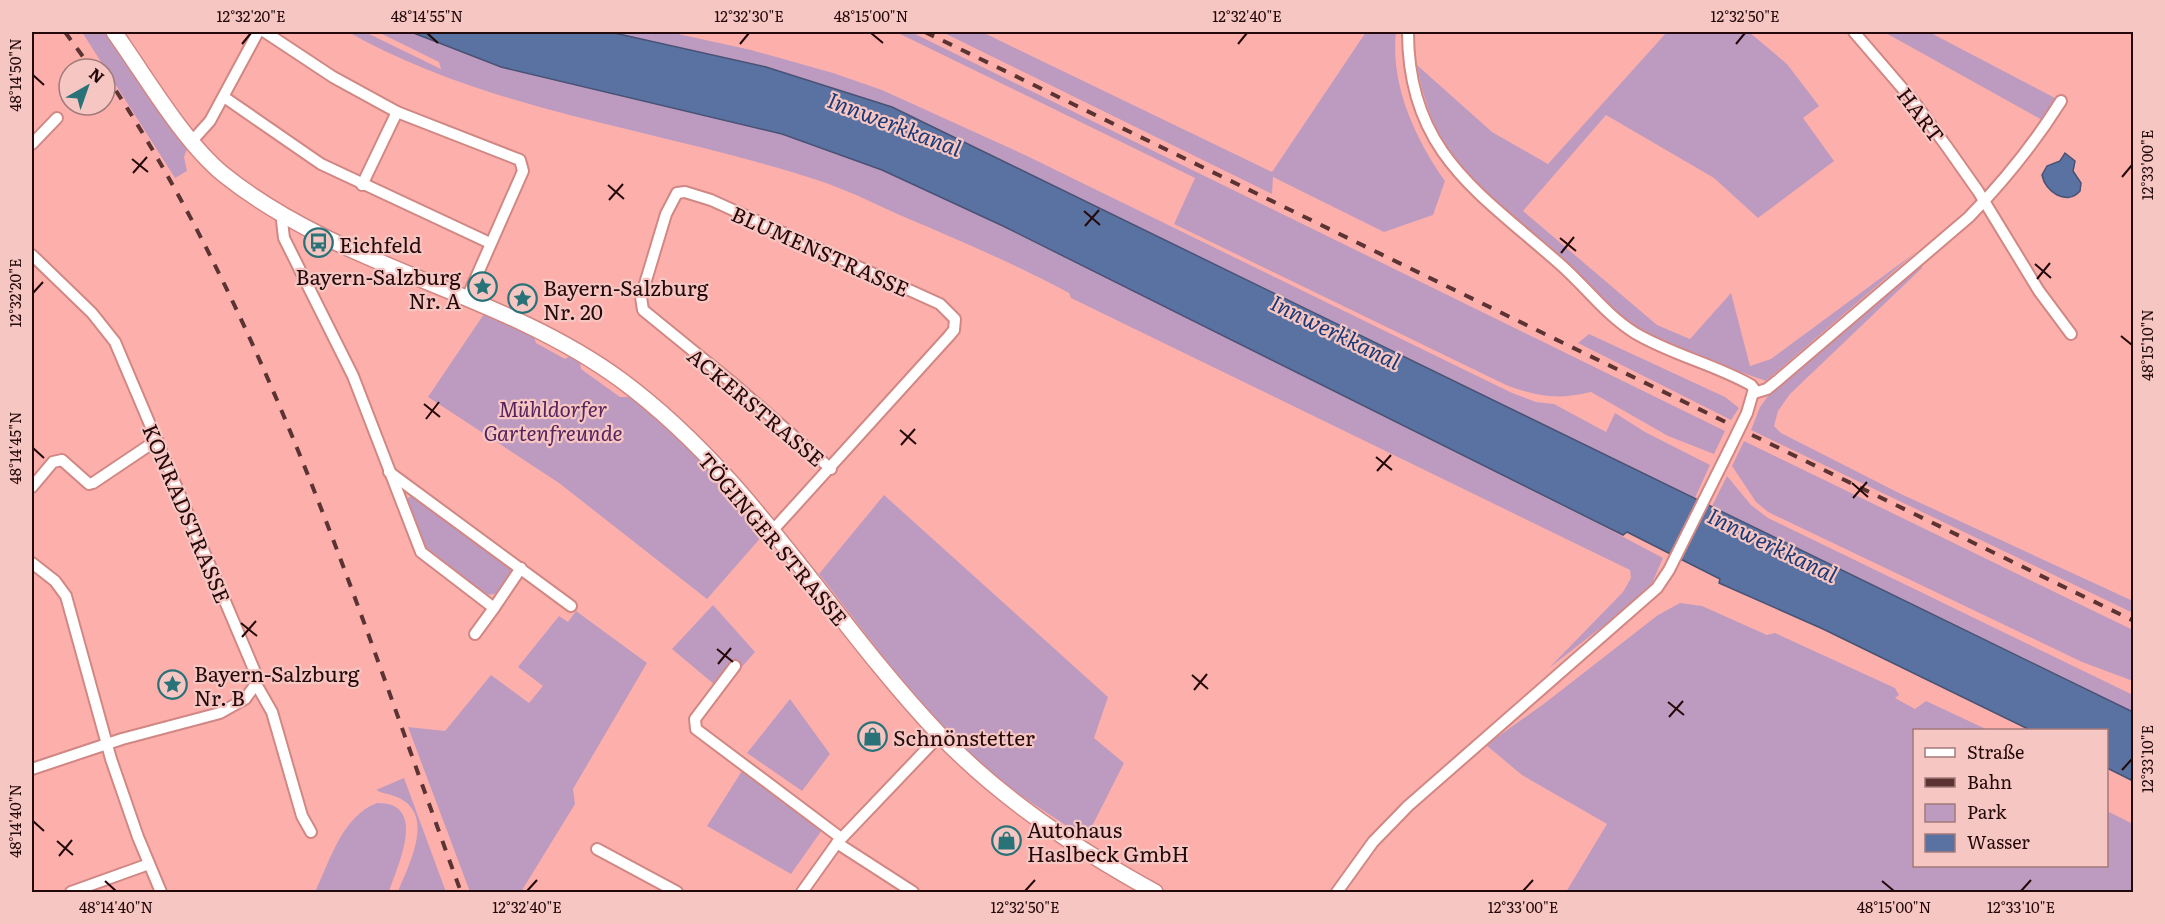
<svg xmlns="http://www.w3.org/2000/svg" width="2165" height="924" viewBox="0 0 2165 924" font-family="Literata,serif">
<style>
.green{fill:#bd9bc0}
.water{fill:#5972a2;stroke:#495274;stroke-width:1.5}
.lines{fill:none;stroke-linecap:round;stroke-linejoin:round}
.street-casing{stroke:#d18783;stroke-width:14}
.secondary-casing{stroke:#d18783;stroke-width:18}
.street{stroke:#fff;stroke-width:10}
.secondary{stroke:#fff;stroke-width:15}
.rail{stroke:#5a3332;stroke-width:4;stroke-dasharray:10 10;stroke-linecap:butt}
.street-bridge-casing{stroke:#d18783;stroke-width:14;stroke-linecap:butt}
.street-bridge{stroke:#fff;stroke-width:10}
.ticks{fill:none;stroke:#230909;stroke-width:2}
.labels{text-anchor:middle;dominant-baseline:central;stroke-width:4.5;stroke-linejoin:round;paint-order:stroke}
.street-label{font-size:21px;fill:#230909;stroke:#f6c6c3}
.poi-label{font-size:21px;fill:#230909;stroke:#f6c6c3;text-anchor:start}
.park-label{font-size:21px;font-style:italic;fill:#56235d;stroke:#f6c6c3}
.water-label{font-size:22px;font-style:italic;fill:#1c3976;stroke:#f6c6c3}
.neatline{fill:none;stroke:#230909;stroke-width:2}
.ticks-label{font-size:15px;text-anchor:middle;fill:#230909}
</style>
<rect width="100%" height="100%" fill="#fdb0ab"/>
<g class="green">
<polygon points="82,32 104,32 187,149 184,157 187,171 175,178"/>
<path d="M348,32H365L441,69L439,62L378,32H411L501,67L782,134L882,170L936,193L1507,475L1663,558L1652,583L1638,599L1549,668L1623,592L1631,578L1630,570L1071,298L1069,293C1017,265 963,242 909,219C881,207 854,193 826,183C666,129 496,115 348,32Z"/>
<polygon points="610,32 669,32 751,50 833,73 882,90 1025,155 1510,392 1536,402 1554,404 1606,432 1615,413 1645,432 1710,465 1695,498 892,107 766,67"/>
<path d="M896,32H911L1725,431L1714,454L1668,436L1591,392C1556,400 1539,397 1506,385L1174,224L1195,178Z"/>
<path d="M942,32H982L1272,172L1366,32H1396C1390,84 1415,139 1445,181L1433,215L1384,232L1273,177L1272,194Z"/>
<path d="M1667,32H1749L1787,64L1819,106L1803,118L1834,161L1758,218L1714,178L1606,115L1523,211L1657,325L1690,339L1731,293L1750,366L1771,359L1916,252L1766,381C1725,366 1678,352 1640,329C1613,312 1591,284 1566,262C1493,196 1436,172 1417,65L1492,132L1548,164Z"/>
<polygon points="1884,32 1929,32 2055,98 2042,120"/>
<polygon points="1922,264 1922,268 1790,394 1778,411 1774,426 1781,433 1901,494 2133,601 2133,613 1751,430 1760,407 1774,388"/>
<path d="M484,314L534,337L536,343L565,359L570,356L580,362L581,369L620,397H630C679,438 726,482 764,534L707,599L559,483L428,397Z"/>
<polygon points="1589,334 1725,397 1739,408 1731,420 1578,343"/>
<polygon points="1744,441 2133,630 2133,681 2082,662 1768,512 1756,502 1732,466"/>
<polygon points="1727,476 1751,505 1768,518 2133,695 2133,712 1712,506"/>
<polygon points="413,495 512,567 512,573 495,594 486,595 426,547 408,503 408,498"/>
<path d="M884,495L1108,697L1094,738L1124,763L1086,838C1056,819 1027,801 999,779C929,722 875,645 819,574Z"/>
<polygon points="1680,603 1702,606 1767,635 1775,633 1895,688 1899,695 1895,698 1915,709 1926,701 1988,730 1914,730 1914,866 2106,866 2107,811 2133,824 2133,892 1566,892 1607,824 1522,775 1486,745 1545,703 1658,615"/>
<polygon points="713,605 755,652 740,669 734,664 715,685 672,649"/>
<polygon points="576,611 647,663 573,789 575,804 521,892 470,892 408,727 445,731 491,675 529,703 543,686 518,667 559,616 568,622"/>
<polygon points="790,699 830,754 802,791 747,753"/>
<polygon points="742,771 822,830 791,874 707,826"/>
<path d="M404,778L446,892H398C408,866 436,816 399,798C392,794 383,794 376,790Z"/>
<path d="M377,803C429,802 397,867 389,892H315C330,861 342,816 377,803Z"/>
</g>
<g class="water">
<polygon points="411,32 610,32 766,67 892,107 2133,712 2133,781 2107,768 2106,730 2030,730 1823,629 1719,583 1720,579 1627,532 1623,535 1003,226 882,170 782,134 501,67"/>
<path d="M2065,153L2075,161L2073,171L2081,183L2080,191C2067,206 2045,192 2042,175L2047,166L2060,161Z"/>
</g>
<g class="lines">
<defs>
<g id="street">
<polyline points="265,32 333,77 397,112 520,160 523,171 467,298"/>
<path d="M1408,32C1408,153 1480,193 1561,265C1586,287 1606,315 1635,333C1672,355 1714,364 1751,385L1754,389L1747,413"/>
<polyline points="1854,32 1915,103 1947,147 1978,191 2039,291 2071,334"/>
<polyline points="224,97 321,164 490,243"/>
<polyline points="192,141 210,121 258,32"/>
<polyline points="32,144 57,118"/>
<polyline points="362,185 397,112"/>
<polyline points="284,214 282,221 284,238 353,376 421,552 494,608 521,568"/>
<polyline points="32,255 92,313 115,342 255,672 256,684 272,712 302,816 311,832"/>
<path d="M1754,393L1767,389L1777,381L1969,217C2004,181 2034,144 2061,101"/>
<polyline points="389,472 571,606"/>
<polyline points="32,487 53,462 62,460 89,484 93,483 157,440"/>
<polyline points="773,530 949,336 954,330 955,319 940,304 711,200 685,192 677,193 666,214 641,297 643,310 735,385 831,469"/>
<polyline points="32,563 55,581 66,596 111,759 138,837 161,892"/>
<polyline points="475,634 494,608"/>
<polyline points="735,666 695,719 696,729 841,838"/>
<polyline points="32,769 122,739 220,713 245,699 256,684"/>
<polyline points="837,843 913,892"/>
<polyline points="597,849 677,892"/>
<polyline points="71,892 149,864"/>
<polyline points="802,892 837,843 940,735"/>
<polyline points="1337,892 1373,842 1408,806 1657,588 1669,570 1729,450"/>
</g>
<path id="secondary" d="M114,32C145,75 182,140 223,174C341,269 500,291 621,380C751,476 829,618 939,734C1001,799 1077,849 1155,892"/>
</defs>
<use href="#street" class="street-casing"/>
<use href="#secondary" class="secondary-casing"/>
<use href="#street" class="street"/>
<use href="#secondary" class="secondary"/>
<g class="rail">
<polyline points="65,32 92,69"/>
<polyline points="925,32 2134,621"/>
<path d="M105,74C270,321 359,615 461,892"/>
</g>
<defs>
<polyline id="street-bridge" points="1729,450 1747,413"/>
</defs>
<use href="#street-bridge" class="street-bridge-casing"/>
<use href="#street-bridge" class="street-bridge"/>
</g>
<path class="ticks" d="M427,33L438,43M871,33L883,43M242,44L251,33M740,44L749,33M1238,44L1247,33M1736,44L1745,33M33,75L44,85M132,159L148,172M133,173L147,157M2122,177L2132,165M608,185L624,199M609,200L623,184M1084,211L1100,225M1085,226L1099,210M1560,238L1576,251M1561,253L1574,237M2035,264L2051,278M2037,279L2050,263M33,293L43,282M2121,336L2132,345M424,404L440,417M426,419L439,402M900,430L916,444M901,445L915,429M33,448L44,458M1376,457L1392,470M1377,471L1391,455M1852,483L1868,497M1853,498L1867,482M241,623L257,636M242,637L256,621M717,649L733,662M718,664L731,648M1192,675L1208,689M1194,690L1207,674M1668,702L1684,715M1669,717L1683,701M2122,770L2132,759M33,821L44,831M57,841L73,855M59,856L72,840M105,881L116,891M1882,881L1894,891M527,891L537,880M1025,891L1035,880M1523,891L1533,880M2021,891L2031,880"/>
<defs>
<symbol id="bus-ring" viewBox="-11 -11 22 22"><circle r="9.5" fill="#f6c6c3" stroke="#287278" stroke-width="1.5"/><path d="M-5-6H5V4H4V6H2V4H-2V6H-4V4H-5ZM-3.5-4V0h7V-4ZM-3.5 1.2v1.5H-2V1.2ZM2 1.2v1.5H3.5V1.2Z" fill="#287278"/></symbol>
<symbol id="sight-ring" viewBox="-11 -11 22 22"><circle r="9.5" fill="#f6c6c3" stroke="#287278" stroke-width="1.5"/><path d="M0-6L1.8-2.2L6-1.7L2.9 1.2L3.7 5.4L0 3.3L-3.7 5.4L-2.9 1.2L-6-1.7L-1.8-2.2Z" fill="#287278"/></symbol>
<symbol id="shop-ring" viewBox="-11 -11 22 22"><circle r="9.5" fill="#f6c6c3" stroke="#287278" stroke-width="1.5"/><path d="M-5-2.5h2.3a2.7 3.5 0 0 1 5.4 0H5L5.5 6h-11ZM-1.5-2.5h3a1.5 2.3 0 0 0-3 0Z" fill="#287278"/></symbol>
</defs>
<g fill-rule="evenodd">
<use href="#bus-ring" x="302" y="226" width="33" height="33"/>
<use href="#sight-ring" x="466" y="270" width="33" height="33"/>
<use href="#sight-ring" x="506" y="282" width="33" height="33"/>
<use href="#sight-ring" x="156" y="668" width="33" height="33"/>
<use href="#shop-ring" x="856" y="720" width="33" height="33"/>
<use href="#shop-ring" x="990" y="824" width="33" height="33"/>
</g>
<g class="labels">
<g class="street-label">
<text transform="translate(1922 114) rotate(53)">HART</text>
<text transform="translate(821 250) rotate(24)">BLUMENSTRASSE</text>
<text transform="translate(757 406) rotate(40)">ACKERSTRASSE</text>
<text transform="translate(188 513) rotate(67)">KONRADSTRASSE</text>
<text transform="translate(774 538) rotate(50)">TÖGINGER STRASSE</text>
</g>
<g class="poi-label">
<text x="339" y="243">Eichfeld</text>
<text x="461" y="275" text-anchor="end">Bayern-Salzburg<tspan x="461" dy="24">Nr. A</tspan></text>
<text x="543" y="286">Bayern-Salzburg<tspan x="543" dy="24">Nr. 20</tspan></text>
<text x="194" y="672">Bayern-Salzburg<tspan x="194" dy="24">Nr. B</tspan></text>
<text x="893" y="736">Schnönstetter</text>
<text x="1027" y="828">Autohaus<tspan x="1027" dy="24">Haslbeck GmbH</tspan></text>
</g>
<g class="park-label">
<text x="553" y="407">Mühldorfer<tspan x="553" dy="24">Gartenfreunde</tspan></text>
</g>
<g class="water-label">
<text transform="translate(895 123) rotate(21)">Innwerkkanal</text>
<text transform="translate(1336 331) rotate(26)">Innwerkkanal</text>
<text transform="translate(1773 544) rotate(26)">Innwerkkanal</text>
</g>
</g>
<rect width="2165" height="924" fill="none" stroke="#f6c6c3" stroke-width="66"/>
<rect x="1913" y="729" width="195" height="138" fill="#f6c6c3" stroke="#a27a79" stroke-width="1.5"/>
<rect x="1925" y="748" width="30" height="9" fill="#ffffff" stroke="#a27a79" stroke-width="1.5"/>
<text x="1967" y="759" font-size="18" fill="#230909">Straße</text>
<rect x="1925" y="778" width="30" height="9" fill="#5a3332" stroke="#a27a79" stroke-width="1.5"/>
<text x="1967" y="789" font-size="18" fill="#230909">Bahn</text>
<rect x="1925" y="804" width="30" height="18" fill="#bd9bc0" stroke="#a27a79" stroke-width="1.5"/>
<text x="1967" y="819" font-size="18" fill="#230909">Park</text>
<rect x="1925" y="834" width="30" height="18" fill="#5972a2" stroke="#a27a79" stroke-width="1.5"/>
<text x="1967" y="849" font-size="18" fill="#230909">Wasser</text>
<g transform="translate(87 87) rotate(40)"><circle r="28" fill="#f6c6c3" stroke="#a27a79" stroke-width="1.5"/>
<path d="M0-4.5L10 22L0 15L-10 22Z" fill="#287278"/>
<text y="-9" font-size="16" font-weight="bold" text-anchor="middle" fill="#230909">N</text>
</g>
<rect x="33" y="33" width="2099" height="858" class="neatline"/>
<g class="ticks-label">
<text x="251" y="22">12°32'20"E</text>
<text x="427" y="22">48°14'55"N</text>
<text x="749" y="22">12°32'30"E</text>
<text x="871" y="22">48°15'00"N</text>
<text x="1247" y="22">12°32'40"E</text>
<text x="1745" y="22">12°32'50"E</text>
<text transform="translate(16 75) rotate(-90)" y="5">48°14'50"N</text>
<text transform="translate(2148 165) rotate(-90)" y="5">12°33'00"E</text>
<text transform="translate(16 293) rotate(-90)" y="5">12°32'20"E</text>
<text transform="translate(2148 345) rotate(-90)" y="5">48°15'10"N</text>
<text transform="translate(16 448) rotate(-90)" y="5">48°14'45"N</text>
<text transform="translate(2148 759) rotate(-90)" y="5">12°33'10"E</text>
<text transform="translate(16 821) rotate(-90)" y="5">48°14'40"N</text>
<text x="116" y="913">48°14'40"N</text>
<text x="527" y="913">12°32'40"E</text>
<text x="1025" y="913">12°32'50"E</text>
<text x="1523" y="913">12°33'00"E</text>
<text x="1894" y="913">48°15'00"N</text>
<text x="2021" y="913">12°33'10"E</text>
</g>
</svg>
